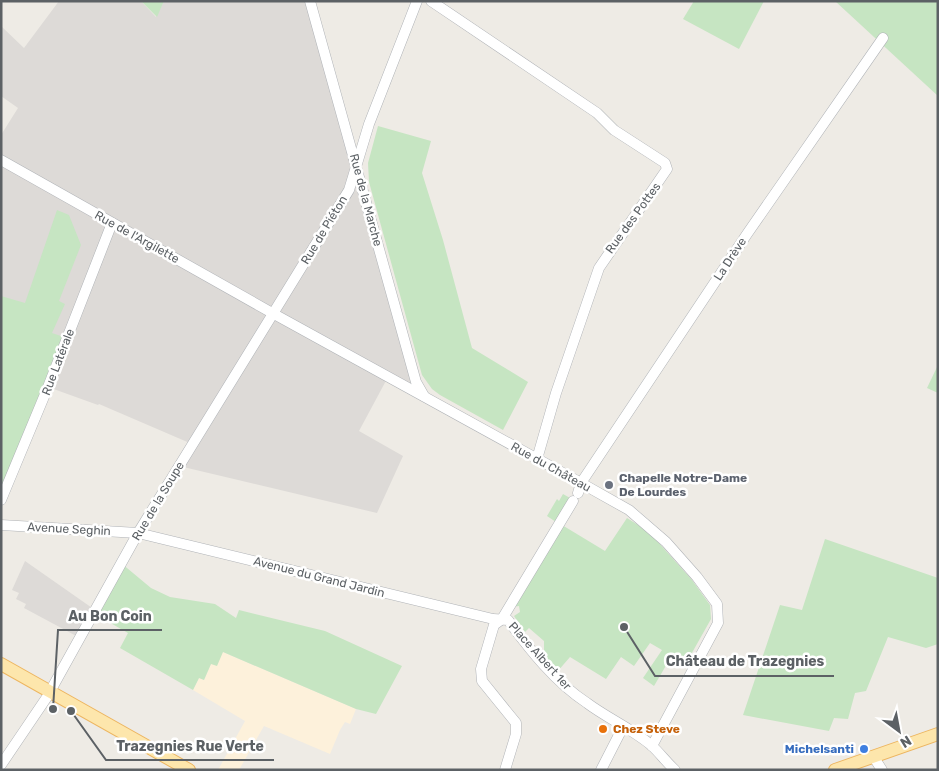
<svg xmlns="http://www.w3.org/2000/svg" width="939" height="771" viewBox="0 0 939 771" font-family="Rubik,sans-serif">
<style>
.commercial{fill:#fdf1db}
.industrial{fill:#dddad7}
.green{fill:#c6e5c2}
.lines{fill:none;stroke-linecap:round;stroke-linejoin:round}
.minor-casing{stroke:#b0b3b7;stroke-width:11}
.major-casing{stroke:#edb55f;stroke-width:14}
.minor{stroke:#fff;stroke-width:10}
.major{stroke:#fde6ac;stroke-width:12}
.worship-dot{fill:#6b7280;stroke:#fff;stroke-width:2}
.food-dot{fill:#e8710a;stroke:#fff;stroke-width:2}
.shop-dot{fill:#3f7fe0;stroke:#fff;stroke-width:2}
.labels{text-anchor:middle;dominant-baseline:central;stroke-width:5;stroke-linejoin:round;paint-order:stroke}
.street-label{font-size:12px;fill:#5c6165;stroke:#fff}
.worship-label{font-size:12px;font-weight:bold;fill:#5b616d;stroke:#fff;text-anchor:start}
.food-label{font-size:12px;font-weight:bold;fill:#c56008;stroke:#fff;text-anchor:start}
.shop-label{font-size:12px;font-weight:bold;fill:#366cbe;stroke:#fff;text-anchor:end}
.leader{fill:none;stroke:#5c6165;stroke-width:2}
.callout-dot{fill:#5c6165;stroke:#fff;stroke-width:2}
.callout-label{font-size:14px;text-anchor:middle;font-weight:bold;fill:#5c6165;stroke:#fff;stroke-width:5;stroke-linejoin:round;paint-order:stroke}
</style>
<rect width="100%" height="100%" fill="#eeebe5"/>
<polygon class="commercial" points="223,652 356,709 350,724 345,722 340,730 330,754 264,726 239,770 218,770 245,721 193,690 199,678 204,680 211,664"/>
<g class="industrial">
<polygon points="59,1 141,1 156,17 164,1 310,1 425,397 388,377 359,431 403,456 377,513 179,466 192,444 99,404 98,405 48,387 1,500 1,135 18,108 1,96 1,26 24,48"/>
<polygon points="25,561 95,610 80,638 24,608 26,604 16,599 19,593 12,590"/>
</g>
<g class="green">
<polygon points="141,1 164,1 157,17"/>
<polygon points="694,1 764,1 739,49 683,19"/>
<polygon points="835,1 938,1 938,96"/>
<polygon points="378,126 431,141 422,173 443,240 472,348 528,382 503,430 440,395 432,389 422,375 369,182 368,163"/>
<polygon points="57,210 69,215 81,245 59,301 65,304 52,333 67,338 1,500 1,296 25,303"/>
<polygon points="938,365 938,393 927,388"/>
<polygon points="563,494 570,498 556,522 547,516 557,499 559,501"/>
<polygon points="627,518 649,532 692,580 710,605 711,619 684,667 671,657 654,686 643,678 662,650 650,643 634,666 621,657 606,679 570,657 557,672 544,656 544,641 529,628 525,632 514,616 520,612 519,606 512,607 562,525 605,551"/>
<polygon points="825,539 938,578 938,644 926,648 888,637 866,691 855,693 848,719 834,718 829,731 743,715 780,605 802,610"/>
<polygon points="121,563 151,588 170,597 215,604 236,618 239,610 325,631 402,666 376,714 356,709 223,652 217,666 211,664 204,680 199,678 193,690 120,648 128,633 93,613"/>
</g>
<g class="lines">
<defs>
<g id="minor">
<polyline points="310,1 416,382 424,396"/>
<polyline points="431,1 597,113 614,130 665,163 667,169 599,268 556,393 537,459"/>
<polyline points="1,160 274,314 581,483 629,510 666,542 697,577 717,604 718,623 652,746"/>
<polyline points="578,493 581,483 747,234 883,38"/>
<polyline points="1,500 48,387 112,223"/>
<path d="M1,525L138,533L493,619L508,620C530,650 555,682 587,703C607,718 632,729 651,745C660,753 666,762 675,770"/>
<polyline points="873,756 882,770"/>
<polyline points="1,765 47,697 138,533 349,190 369,124 417,1"/>
<polyline points="505,770 516,734 516,723 482,681 481,669 494,625 502,619 573,501"/>
<polyline points="601,770 623,727"/>
</g>
<g id="major">
<polyline points="1,664 189,770"/>
<polyline points="835,770 938,734"/>
</g>
</defs>
<use href="#minor" class="minor-casing"/>
<use href="#major" class="major-casing"/>
<use href="#minor" class="minor"/>
<use href="#major" class="major"/>
</g>
<circle class="worship-dot" cx="609" cy="485" r="5"/>
<circle class="food-dot" cx="603" cy="729" r="5"/>
<circle class="shop-dot" cx="864" cy="749" r="5"/>
<g class="labels">
<g class="street-label">
<text transform="translate(366 200) rotate(75)">Rue de la Marche</text>
<text transform="translate(633 218) rotate(-54)">Rue des Pottes</text>
<text transform="translate(324 230) rotate(-59)">Rue de Piéton</text>
<text transform="translate(137 237) rotate(29)">Rue de l'Argilette</text>
<text transform="translate(730 259) rotate(-57)">La Drève</text>
<text transform="translate(58 362) rotate(-69)">Rue Latérale</text>
<text transform="translate(551 467) rotate(29)">Rue du Château</text>
<text transform="translate(158 501) rotate(-59)">Rue de la Soupe</text>
<text transform="translate(69 529) rotate(3)">Avenue Seghin</text>
<text transform="translate(319 577) rotate(14)">Avenue du Grand Jardin</text>
<text transform="translate(540 656) rotate(48)">Place Albert 1er</text>
</g>
<g class="worship-label">
<text x="619" y="478">Chapelle Notre-Dame<tspan x="619" dy="14">De Lourdes</tspan></text>
</g>
<g class="food-label">
<text x="613" y="729">Chez Steve</text>
</g>
<g class="shop-label">
<text x="854" y="749">Michelsanti</text>
</g>
</g>
<path class="leader" d="M53 709L58 630H162M624 627L655 676H834M71 711L106 760H274"/>
<g class="callout-dot">
<circle cx="53" cy="709" r="5"/>
<circle cx="624" cy="627" r="5"/>
<circle cx="71" cy="711" r="5"/>
</g>
<g class="callout-label">
<text x="110" y="621">Au Bon Coin</text>
<text x="745" y="666">Château de Trazegnies</text>
<text x="190" y="751">Trazegnies Rue Verte</text>
</g>
<rect width="939" height="771" fill="none" stroke="#5c6165" stroke-width="5"/>
<g transform="translate(899 731) rotate(148)" stroke="#ffffff" stroke-width="4" paint-order="stroke">
<path d="M0-4L9 19L0 12L-9 19Z" fill="#5c6165"/>
<text y="-8" font-size="14" font-weight="bold" text-anchor="middle" fill="#5c6165">N</text>
</g>
</svg>
